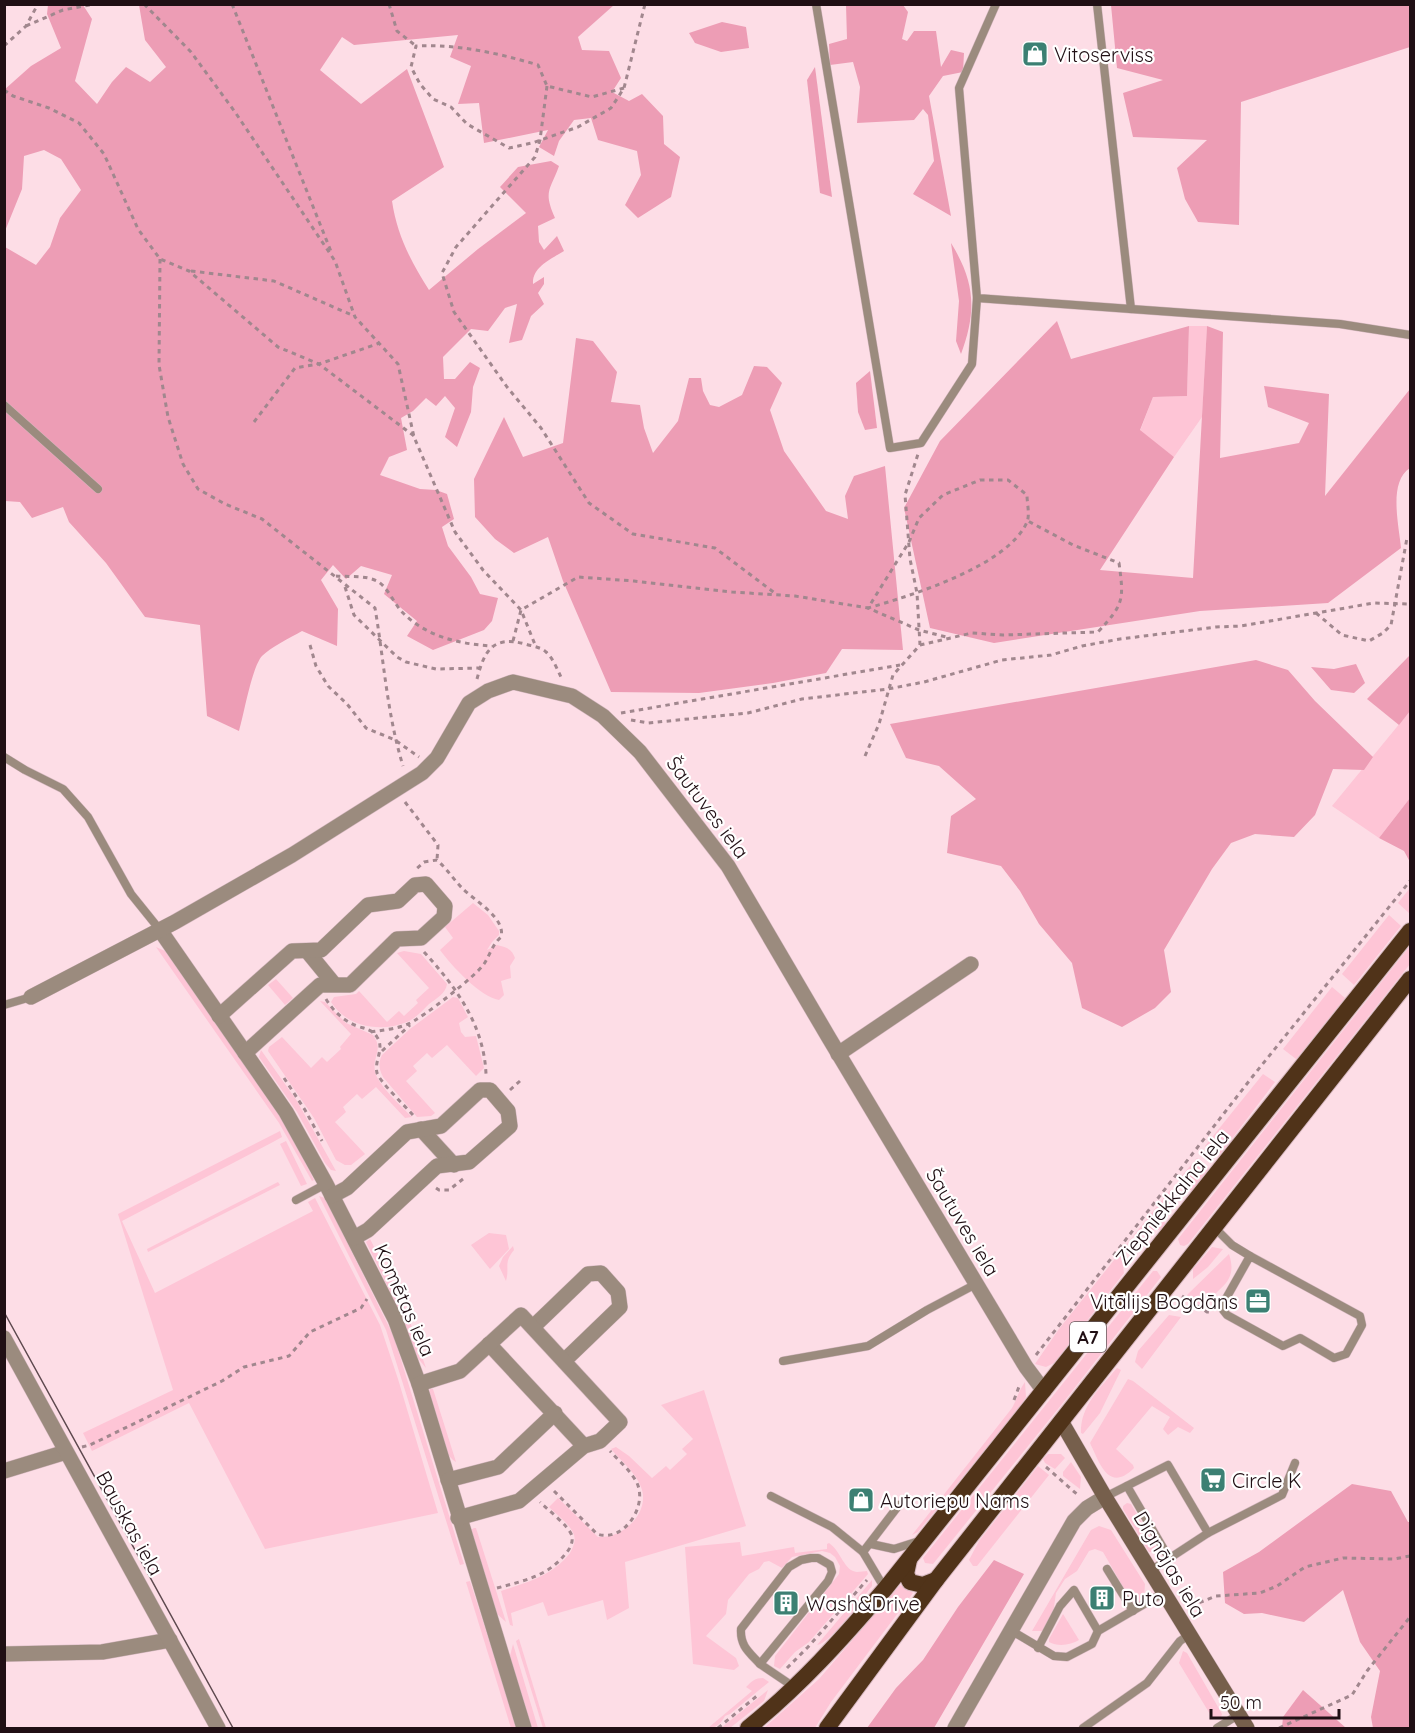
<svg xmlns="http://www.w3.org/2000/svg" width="1415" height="1733" viewBox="0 0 1415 1733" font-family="Quicksand,sans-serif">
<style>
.green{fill:#fec5d6}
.forest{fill:#ed9db5}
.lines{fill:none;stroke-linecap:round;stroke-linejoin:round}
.service-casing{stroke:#d5b8c0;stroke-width:9}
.minor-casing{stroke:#d5b8c0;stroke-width:16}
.tertiary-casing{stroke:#d5b8c0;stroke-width:16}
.secondary-casing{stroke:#d5b8c0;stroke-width:16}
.trunk-casing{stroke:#d5b8c0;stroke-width:18}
.path{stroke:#a1878e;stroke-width:3;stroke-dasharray:4.5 4.5;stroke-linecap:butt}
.service{stroke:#9b8b7e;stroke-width:8}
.minor{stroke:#9b8b7e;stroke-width:15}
.tertiary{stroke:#9b8b7e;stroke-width:15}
.secondary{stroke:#765f4c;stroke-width:15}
.trunk{stroke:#503319;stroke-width:16}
.tram{stroke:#5e494f;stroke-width:1.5}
.labels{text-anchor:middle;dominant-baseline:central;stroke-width:4.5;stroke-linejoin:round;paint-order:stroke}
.shield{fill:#fff;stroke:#63575a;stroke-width:1.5}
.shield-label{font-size:18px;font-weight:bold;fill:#200f14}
.poi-label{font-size:20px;fill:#200f14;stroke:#fff;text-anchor:start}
.street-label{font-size:20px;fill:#200f14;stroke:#fff}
</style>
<rect width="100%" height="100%" fill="#fddde6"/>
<g class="green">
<polygon points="1189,326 1207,326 1202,417 1174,457 1140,431 1153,397 1187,396"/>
<polygon points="1410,711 1410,798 1379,838 1332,806"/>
<polygon points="1410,888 1410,914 1398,903"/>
<path d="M473,903L488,915L499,931V935L492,942L487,950L497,945C506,947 512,949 515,958L510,966L511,978L501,981L504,995L499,1000C480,997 451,965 440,950L453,938L445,927Z"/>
<polygon points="1389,915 1401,926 1354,985 1342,974"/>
<polygon points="1410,946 1410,964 1188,1244 1184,1246 1180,1245 1178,1239"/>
<polygon points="156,947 165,951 285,1122 314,1180 312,1181 279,1123"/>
<path d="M404,951L421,954L447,984C446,993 436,999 429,1004C422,1011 416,1018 407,1022C380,1033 347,1027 331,1002L334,997L356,994L359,991L387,1022L399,1011L404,1016L418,1003L416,1000L429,988L397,953Z"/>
<polygon points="276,979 293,998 285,1005 268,985"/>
<polygon points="1332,987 1345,998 1296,1059 1283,1049"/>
<path d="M453,997L458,998L468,1017L459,1023L461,1032L465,1037L476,1036L484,1068L476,1076L447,1045L432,1058L427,1053L413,1066L417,1071L406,1081L435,1113L431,1116L417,1117L383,1077C379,1069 378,1063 382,1055L410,1029Z"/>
<path d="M320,1001L325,1002L346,1023L373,1035C384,1050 372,1056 375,1072C378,1085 402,1107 412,1117L405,1118L376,1087L362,1099L357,1094L343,1107L346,1112L335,1122L365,1154L351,1165H345L336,1160L314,1118L268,1051L269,1047L282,1037L311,1068L322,1057L327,1062L341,1049L340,1047L351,1034Z"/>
<polygon points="261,1050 297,1101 336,1171 331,1170 325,1163 297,1112 259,1057"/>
<polygon points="1263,1074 1275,1082 1218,1157 1205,1146"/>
<polygon points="280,1131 282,1137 273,1142 122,1221 155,1293 313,1211 308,1202 315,1198 380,1325 398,1379 438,1513 265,1549 189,1403 92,1451 83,1433 173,1390 118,1214"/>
<polygon points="286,1141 307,1184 301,1186 280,1144"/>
<polygon points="1197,1158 1209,1168 1192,1191 1178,1180"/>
<polygon points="278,1182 280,1185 148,1252 147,1249"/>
<path d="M1170,1190L1179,1196L1161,1218L1166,1224L1162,1230C1155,1230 1148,1229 1142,1231C1126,1237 1121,1259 1124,1273L1054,1363L1046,1367L1035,1364L1059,1329Z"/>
<polygon points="319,1196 325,1198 394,1337 464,1564 460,1565 386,1330"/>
<polygon points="489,1233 506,1235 509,1249 490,1269 471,1245"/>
<polygon points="370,1239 405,1307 426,1368 416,1356 404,1320 366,1242"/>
<path d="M513,1246L514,1250C503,1263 510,1267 506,1281L499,1266L503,1257Z"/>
<polygon points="1212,1247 1223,1249 1208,1267 1193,1279 1193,1269"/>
<path d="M1229,1254C1240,1287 1211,1287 1207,1309L1188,1297L1187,1295Z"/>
<polygon points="1153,1271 1157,1271 1161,1277 1066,1399 933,1564 925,1563 923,1558"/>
<polygon points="1169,1315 1181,1317 1142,1369 1135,1362 1138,1351"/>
<path d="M1117,1368L1121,1370L1100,1413L1083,1434L1081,1433C1080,1406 1101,1387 1117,1368Z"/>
<path d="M1128,1379L1133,1381L1194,1428L1190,1433L1178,1427L1168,1435L1163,1429L1170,1417L1152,1406L1116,1449L1133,1465L1134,1468C1109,1493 1100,1464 1090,1443Z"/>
<path d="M1025,1382L1026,1397L1021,1405L918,1532L912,1535L1012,1408C1017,1399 1019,1390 1025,1382Z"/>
<path d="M430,1389H433L456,1462C440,1453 433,1412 428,1395Z"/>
<path d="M704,1390L746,1526L625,1562L629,1608L607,1620L603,1600L548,1616L543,1602L511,1613L513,1626L510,1625L501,1591C528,1582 552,1576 570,1553C573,1547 576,1542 574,1535C570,1524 557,1515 549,1507L558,1498L598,1537C623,1539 651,1512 641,1487C636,1473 621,1461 611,1449L616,1447L629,1456L652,1478L666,1466L670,1470L687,1454L682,1449L693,1439L661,1405Z"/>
<polygon points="1048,1454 1061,1454 1065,1458 1055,1469 1045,1463 1043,1459"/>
<polygon points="1071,1462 1081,1477 1080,1489 1063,1476 1063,1472"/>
<polygon points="1038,1466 1049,1475 977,1566 973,1566 969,1560 979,1541"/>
<polygon points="1127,1503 1131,1504 1156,1547 1153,1552 1149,1552 1123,1509 1123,1506"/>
<polygon points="1099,1526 1111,1530 1145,1584 1144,1598 1140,1602 1133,1604 1103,1552 1095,1549 1089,1551 1077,1571 1065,1579 1056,1593 1053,1614 1043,1631 1032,1631 1091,1530"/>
<polygon points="474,1528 476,1528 506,1622 496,1613 471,1530"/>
<path d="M740,1542L742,1556L794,1547L795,1553L827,1549V1544L829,1543C841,1551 844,1571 857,1572C861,1572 864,1571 867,1571L868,1574L809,1642L795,1652L780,1669L774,1666L775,1656L839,1574L840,1566L835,1557L830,1553L822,1551L792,1557L782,1568L769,1561L764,1562L759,1569L749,1574L728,1600L726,1614L706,1636L736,1658L739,1666L734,1670L693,1664L685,1547Z"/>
<path d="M872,1580V1586C861,1599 831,1643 817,1645Z"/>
<polygon points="470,1581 517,1728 511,1728 466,1582"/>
<polygon points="900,1585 913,1593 831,1702 815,1728 764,1728 819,1679"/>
<path d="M1063,1614L1079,1640C1071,1645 1058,1647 1049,1642V1639Z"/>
<polygon points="519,1639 546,1728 543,1728 516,1641"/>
<polygon points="513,1644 538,1728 531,1728 510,1656"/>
<polygon points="1183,1651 1187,1653 1222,1714 1221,1717 1213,1719 1179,1663"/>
<path d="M763,1678L769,1682L730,1714L725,1716C721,1723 716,1729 708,1728L752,1691L746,1687C752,1681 755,1678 763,1678Z"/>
<polygon points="768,1690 764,1701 730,1728 721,1728"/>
</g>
<g class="forest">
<path d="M48,5H83L92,19L75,81L97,104L112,82L126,67L150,82L166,67L145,40L139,5H614L578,37L582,50L609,51L621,78L612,92L629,101L642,94L663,116L664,144L680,157L671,197L638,218L625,205L641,175L637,151L598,140L591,118L574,120L559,141L554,156L539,147L548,130L484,143L479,103L458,104L471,66L450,57L458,35L354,45L342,37L320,70L361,104L407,69L444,167L392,201C397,235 411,262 429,290L478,249L526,213L500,187L518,167L551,161L559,166C550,191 543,191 555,218L538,226L539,242L544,250L557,236L564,251C551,259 532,267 533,284L544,277V284L538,293L544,304L531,316L522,340L509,343L517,304L505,308L488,331L471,329L443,357L444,379H455L470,362L480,368L473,387L471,412L457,447L445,437L455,408L445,396L436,406L426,398L413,411L401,418L407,450L389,457L380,475L420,489L436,490L447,494L454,519L442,527L448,546L471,577L480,594L498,598L492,621L484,630L433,650L407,636L417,621L384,594L392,575L361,566L346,579L333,565L321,580L338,609L337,646L302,631C290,638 271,647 262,656C252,667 244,714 239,731L207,716L200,625L145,617L106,563L69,522L63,507L32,518L20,502L5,501V247L36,265L50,247L60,218L81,190L61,159L44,150L24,156L22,189L5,231L4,90L31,66L61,48L47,14Z"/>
<polygon points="846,5 903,5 908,12 902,39 907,41 914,31 936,31 941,67 951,50 964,53 963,72 943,76 929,96 951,216 913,194 934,161 928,115 923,109 914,120 857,123 860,87 853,62 830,65 829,44 847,39"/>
<polygon points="1111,5 1410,5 1410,47 1241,102 1239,225 1198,222 1185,199 1177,168 1207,140 1133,137 1123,93 1163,80 1117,68"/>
<polygon points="722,22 746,27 749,48 721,52 695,43 689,33"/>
<polygon points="815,67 832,197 820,193 807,80"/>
<path d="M951,243C975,282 977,311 961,354L956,341L959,301Z"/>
<path d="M1057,321L1071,359L1189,326L1187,396L1153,397L1140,430L1174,457L1100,570L1193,578L1207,326L1223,332L1220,458L1299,443L1309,423L1268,407L1264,386L1329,394L1325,496L1410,389V468C1388,482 1399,525 1401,548L1328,603L1200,611L994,643L930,628L904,508L940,441Z"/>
<polygon points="576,338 593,341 617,372 611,402 640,405 644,428 653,453 678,421 689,378 701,378 703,391 710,405 719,407 742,395 754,366 767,367 782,383 770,410 784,451 826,511 848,519 845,496 854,476 885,466 903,650 842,649 826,673 773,683 699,693 611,692 563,581 548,537 514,553 495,539 475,517 474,479 504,417 523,457 563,443"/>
<polygon points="870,371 877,428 865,430 858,412 856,383"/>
<polygon points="1410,655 1410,711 1399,725 1367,699"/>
<polygon points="1256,660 1288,670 1315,701 1373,757 1364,770 1333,769 1315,815 1294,837 1255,834 1231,843 1212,869 1164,950 1171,992 1155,1008 1122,1027 1082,1008 1072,963 1039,924 1020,891 1001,866 947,853 951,816 976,799 939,766 906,758 890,724"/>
<polygon points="1356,664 1365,683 1354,693 1331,690 1311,667 1334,669"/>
<polygon points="1410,798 1410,862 1404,851 1379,838"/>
<polygon points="1352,1484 1391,1491 1408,1522 1410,1522 1410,1728 1373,1728 1371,1717 1380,1671 1360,1642 1343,1590 1304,1622 1262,1613 1244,1614 1225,1603 1223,1572 1259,1552"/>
<polygon points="994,1560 1024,1574 934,1728 867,1728 896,1688 923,1660 958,1607"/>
<polygon points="1303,1690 1346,1728 1282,1728 1283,1717"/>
</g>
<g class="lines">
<defs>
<g id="service">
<polyline points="816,4 890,448 921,443 972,364 977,298"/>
<polyline points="996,4 959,88 977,298 1340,324 1410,335"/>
<polyline points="1097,4 1131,309"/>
<polyline points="4,405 98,489"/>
<polyline points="4,757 25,770 63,789 88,817 131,894 160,930"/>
<polyline points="4,1005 31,997"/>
<polyline points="296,1200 326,1184"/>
<polyline points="1214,1227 1232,1245 1250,1256"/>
<polygon points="1250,1256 1360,1316 1362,1325 1346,1354 1334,1358 1300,1338 1283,1346 1227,1315 1223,1310 1224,1302"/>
<polyline points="783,1361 868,1346 927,1310 976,1284"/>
<polyline points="1127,1486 1169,1558"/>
<polyline points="771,1496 832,1527 863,1552"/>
<polyline points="1105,1497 1168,1465 1208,1533 1150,1571"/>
<polyline points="1208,1533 1282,1495 1295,1463"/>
<polyline points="871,1544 894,1549 919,1541"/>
<path d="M811,1558H818L830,1565L832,1572L828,1581L760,1664C749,1652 740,1646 741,1629L789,1567L801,1560Z"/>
<polyline points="1107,1569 1133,1611"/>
<polyline points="885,1589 863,1552 899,1505"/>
<polyline points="1012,1631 1054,1656 1067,1657 1092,1644 1098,1631 1163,1593"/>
<polyline points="1038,1648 1060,1606 1074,1590 1098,1631"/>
<polyline points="760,1664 794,1687"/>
<polyline points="1083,1728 1147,1683 1180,1641 1189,1635"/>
<polyline points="1217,1728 1238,1715"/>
</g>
<g id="minor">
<polyline points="160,930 286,1112 326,1184 395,1319 419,1384 524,1728"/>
<polyline points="307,951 334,984"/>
<polyline points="31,997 175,922 292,855 422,773 437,758 469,703 488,691 513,682 572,696 603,716 640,752 728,866 829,1038 1026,1367 1044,1391"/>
<polyline points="219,1016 292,951 321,950 368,905 398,901 415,885 426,884 445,906 444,917 421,938 397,939 350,985 320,985 245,1053"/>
<polyline points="838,1054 971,964"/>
<polyline points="421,1129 454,1165"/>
<polyline points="332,1196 347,1188 407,1132 441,1126 480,1090 490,1090 508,1111 510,1126 469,1162 437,1166 368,1230 354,1238"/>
<polyline points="533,1327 588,1274 601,1273 618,1292 620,1307 564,1361"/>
<polyline points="489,1344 584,1446"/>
<polyline points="419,1384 460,1371 521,1315 620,1422 600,1441 584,1446 519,1501 458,1518"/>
<polyline points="4,1471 66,1452"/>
<polyline points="448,1480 498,1467 555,1413"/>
<polyline points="4,1654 102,1652 170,1640"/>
<polyline points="955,1728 1074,1521 1087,1508 1105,1497"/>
</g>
<polyline id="tertiary" points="4,1338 218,1728"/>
<polyline id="secondary" points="1061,1421 1105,1497 1247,1728"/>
<g id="trunk">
<polyline points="909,1560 906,1574 910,1582 923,1585 936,1580"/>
<path d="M748,1728C801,1685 841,1640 885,1589L1410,931"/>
<polyline points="827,1728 936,1580 1410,979"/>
</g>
</defs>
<use href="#service" class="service-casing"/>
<use href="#minor" class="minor-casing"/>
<use href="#tertiary" class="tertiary-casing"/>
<use href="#secondary" class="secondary-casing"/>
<use href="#trunk" class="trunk-casing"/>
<g class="path">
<polyline points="144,4 191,52 235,112 335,261 355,317 398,364 414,437 455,532 483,570 521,610 536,647"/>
<polyline points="232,4 332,254"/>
<polyline points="389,4 397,31 416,46"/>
<polyline points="26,26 63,10 95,4"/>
<polyline points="4,46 26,26 38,4"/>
<polyline points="547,86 540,140 535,157 456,247 442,273 454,312 507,387 541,428 589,503 633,534 715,548 776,594"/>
<path d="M624,88L592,97L547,86L538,65C498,53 457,44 416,46L411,67L420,84L433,99L451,107L467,124L509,148L532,143L578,127L611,108L624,88L645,4"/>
<polyline points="4,90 13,96 49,108 79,123 104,154 138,229 160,259 189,271 278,347 319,364 414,436"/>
<path d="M160,259L159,365L168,417L183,464L198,489L225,504L262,519L375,608C384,661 387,714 403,766"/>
<polyline points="191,271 274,281 354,316"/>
<polyline points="254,422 295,368 319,364 380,343"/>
<path d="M980,480H1008L1027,495C1027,503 1030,515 1027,522C1008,566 910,596 868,608L909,542L919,518L943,495Z"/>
<path d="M336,576C349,577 365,575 377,581C388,587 394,604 403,613C427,637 460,644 492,646"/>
<polyline points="345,587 354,615 397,657 406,662 436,669 480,668"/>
<polyline points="1316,613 1342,635 1369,641 1383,633 1391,625 1407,538"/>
<polyline points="513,641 521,610 578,577 634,581 732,592 795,596 868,608 919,630 950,638"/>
<polyline points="310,645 316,666 328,686 347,704 366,728 395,740 419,757"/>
<path d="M920,645L972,633L1003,635L1098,632C1124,604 1124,600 1119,563L1073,545L1028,521"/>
<path d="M477,679C484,652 492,635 525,644C531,646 541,647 546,652C553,658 557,669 561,677"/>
<polyline points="621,713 900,665"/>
<polyline points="631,720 648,723 748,713 802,699 888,689 924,682 1002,660 1051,655 1082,646 1120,639 1216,627 1241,626 1374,603 1410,604"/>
<polyline points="865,756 879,724 893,675 920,645 917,593 910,559 905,495 918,454"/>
<polyline points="405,802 438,845 437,860"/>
<path d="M424,952C456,987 484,1025 486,1074"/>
<path d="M326,999C333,1011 344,1021 357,1026C365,1029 372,1029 377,1037C385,1049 374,1060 377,1073C380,1082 405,1106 413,1115"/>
<path d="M371,1032C383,1030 397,1029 408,1024C421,1019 476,976 484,964C490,955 492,945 501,937C506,918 475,901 463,889C454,880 447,869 437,860L424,862L415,870"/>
<polyline points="382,1051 410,1025"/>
<polyline points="284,1078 305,1110 322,1141"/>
<polyline points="510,1090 520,1081"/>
<polyline points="436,1188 439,1190 449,1190 463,1179"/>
<polyline points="1182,1296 1207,1312 1211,1312"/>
<polyline points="1036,1355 1253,1076 1410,881"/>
<polyline points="1014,1400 1020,1384"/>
<polyline points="82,1447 90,1445 222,1381 244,1367 289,1356 310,1332 361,1308 367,1299"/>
<polyline points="1046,1467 1079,1496"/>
<path d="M554,1491L597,1534C623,1543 648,1507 637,1483C631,1471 619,1461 610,1451"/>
<path d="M497,1588C523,1581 549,1576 566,1553C570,1549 573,1543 572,1536C569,1526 548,1510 540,1502"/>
<polyline points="1191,1606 1216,1596 1260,1593 1277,1586 1305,1567 1343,1558 1394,1559 1410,1556"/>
<polyline points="787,1668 808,1647 867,1580"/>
<polyline points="718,1728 758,1695"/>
<polyline points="1279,1728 1352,1695 1367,1671 1410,1617"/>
</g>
<use href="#service" class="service"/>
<use href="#minor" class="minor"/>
<use href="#tertiary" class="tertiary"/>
<use href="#secondary" class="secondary"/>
<use href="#trunk" class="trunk"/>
<polyline class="tram" points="4,1312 233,1728"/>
</g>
<defs>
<symbol id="shop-square" viewBox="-11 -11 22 22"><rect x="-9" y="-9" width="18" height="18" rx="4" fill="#3c8073" stroke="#fff"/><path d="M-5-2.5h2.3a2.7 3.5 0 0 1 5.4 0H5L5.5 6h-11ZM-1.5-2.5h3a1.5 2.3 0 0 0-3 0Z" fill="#fff"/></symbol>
<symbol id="office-square" viewBox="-11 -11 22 22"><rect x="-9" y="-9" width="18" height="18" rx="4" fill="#3c8073" stroke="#fff"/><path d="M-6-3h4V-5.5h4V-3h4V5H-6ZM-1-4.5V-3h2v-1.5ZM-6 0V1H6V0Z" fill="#fff"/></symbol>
<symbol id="supermarket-square" viewBox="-11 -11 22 22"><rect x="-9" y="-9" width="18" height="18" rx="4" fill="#3c8073" stroke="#fff"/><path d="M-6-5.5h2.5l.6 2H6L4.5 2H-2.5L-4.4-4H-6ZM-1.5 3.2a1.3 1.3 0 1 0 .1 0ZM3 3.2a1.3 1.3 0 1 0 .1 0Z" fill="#fff"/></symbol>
<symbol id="building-square" viewBox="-11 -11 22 22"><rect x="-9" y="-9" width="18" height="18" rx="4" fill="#3c8073" stroke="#fff"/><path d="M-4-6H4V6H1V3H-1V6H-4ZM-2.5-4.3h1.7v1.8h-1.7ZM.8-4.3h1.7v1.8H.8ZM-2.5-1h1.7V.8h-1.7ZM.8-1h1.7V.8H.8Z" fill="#fff"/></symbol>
</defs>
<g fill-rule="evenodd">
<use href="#shop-square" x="1020" y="39" width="30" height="30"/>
<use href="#office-square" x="1243" y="1286" width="30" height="30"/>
<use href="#supermarket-square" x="1198" y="1465" width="30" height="30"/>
<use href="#shop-square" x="846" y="1485" width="30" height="30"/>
<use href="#building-square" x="1087" y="1583" width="30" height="30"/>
<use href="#building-square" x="771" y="1588" width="30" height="30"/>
</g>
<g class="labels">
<rect class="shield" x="1070" y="1322" width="36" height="30" rx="4.5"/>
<g class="shield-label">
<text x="1088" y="1337">A7</text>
</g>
<g class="poi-label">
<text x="1054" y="54">Vitoserviss</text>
<text x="1238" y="1301" text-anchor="end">Vitālijs Bogdāns</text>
<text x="1232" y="1480">Circle K</text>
<text x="880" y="1500">Autoriepu Nams</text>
<text x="1122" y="1598">Puto</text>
<text x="806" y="1603">Wash&amp;Drive</text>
</g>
<g class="street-label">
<text transform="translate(708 807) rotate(53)">Šautuves iela</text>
<text transform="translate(1172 1197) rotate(-51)">Ziepniekkalna iela</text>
<text transform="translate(963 1222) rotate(59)">Šautuves iela</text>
<text transform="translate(405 1300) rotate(66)">Komētas iela</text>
<text transform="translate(130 1523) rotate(61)">Bauskas iela</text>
<text transform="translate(1170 1564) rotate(59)">Dignājas iela</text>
</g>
</g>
<rect width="1415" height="1733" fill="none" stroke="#200f14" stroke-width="12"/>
<path d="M1211 1709v9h128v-9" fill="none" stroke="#200f14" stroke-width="3"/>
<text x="1220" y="1709" font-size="18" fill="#200f14" stroke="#ffffff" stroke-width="4.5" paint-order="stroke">50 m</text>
</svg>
